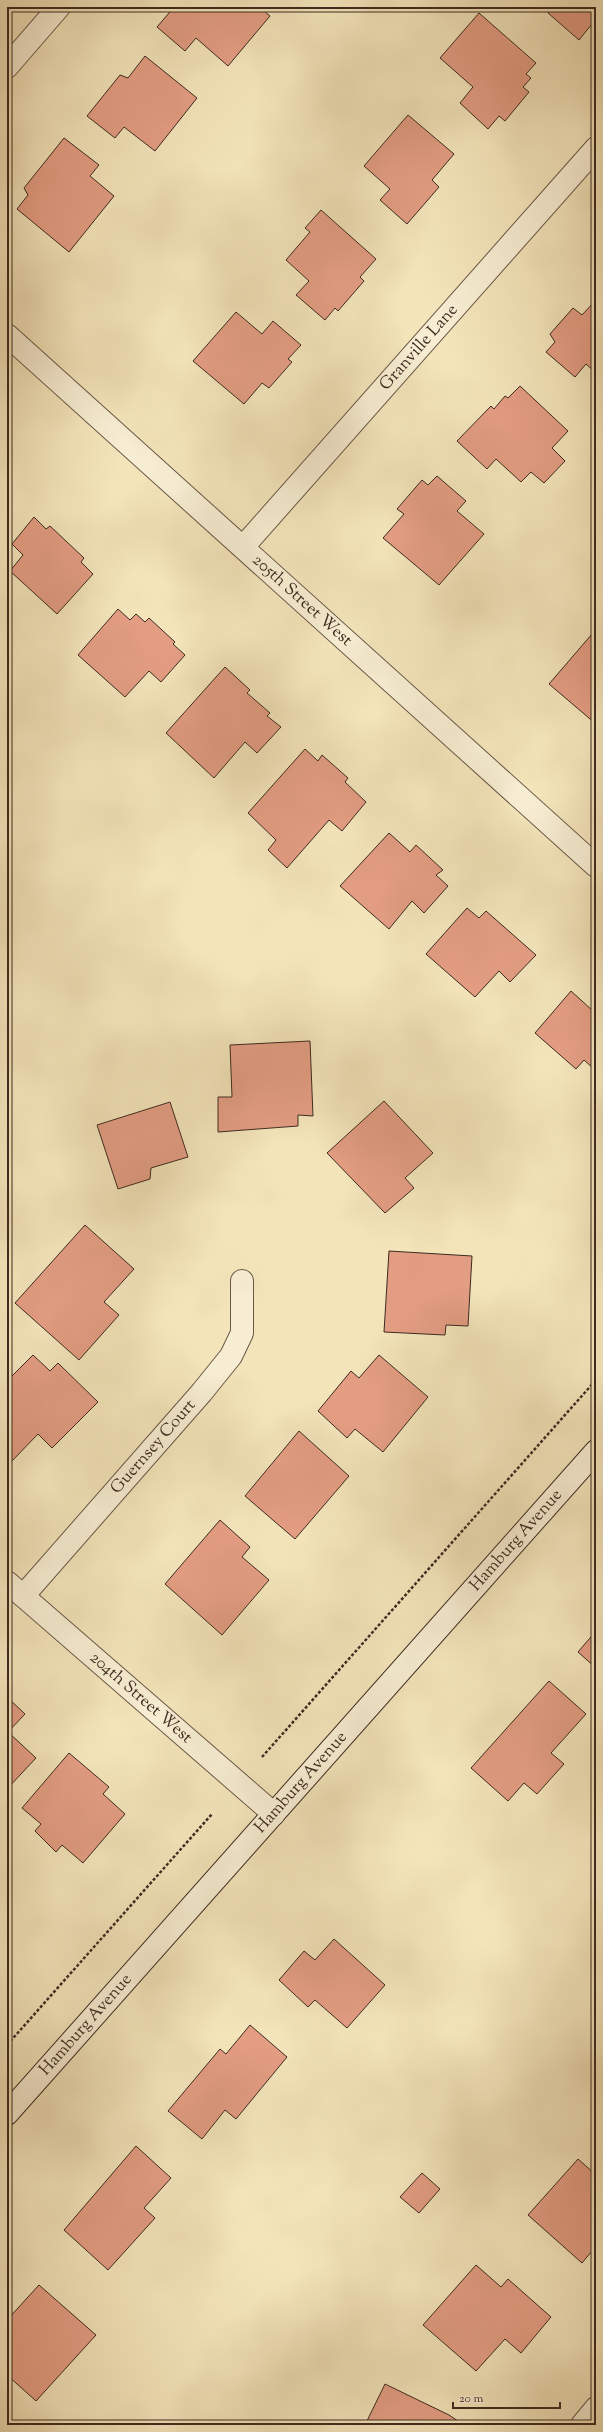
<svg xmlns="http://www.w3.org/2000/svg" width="603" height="2432" viewBox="0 0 603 2432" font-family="'Sorts Mill Goudy',serif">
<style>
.building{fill:#e39d83;stroke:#3d2a21}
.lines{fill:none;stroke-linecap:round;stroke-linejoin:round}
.street-casing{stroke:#6a5847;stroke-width:24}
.secondary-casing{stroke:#3d2a21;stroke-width:24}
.path{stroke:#3d2a21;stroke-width:2.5;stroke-dasharray:3 2;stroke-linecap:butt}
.street{stroke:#f7edd2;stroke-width:22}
.secondary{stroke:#f7edd2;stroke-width:22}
.labels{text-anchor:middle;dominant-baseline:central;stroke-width:3.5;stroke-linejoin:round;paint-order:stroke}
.street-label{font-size:17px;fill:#3d2a21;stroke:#f7edd2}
</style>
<rect width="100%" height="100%" fill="#f3e4ba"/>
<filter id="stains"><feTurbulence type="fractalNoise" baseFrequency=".005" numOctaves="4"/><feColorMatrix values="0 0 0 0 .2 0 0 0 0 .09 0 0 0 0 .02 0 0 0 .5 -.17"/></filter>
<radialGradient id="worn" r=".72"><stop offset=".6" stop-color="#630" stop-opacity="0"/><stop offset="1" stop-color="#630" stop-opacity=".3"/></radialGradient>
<g class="building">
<polygon points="174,7 259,7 270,16 228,66 196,38 185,51 157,27"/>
<polygon points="552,7 596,7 596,19 579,40 548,13"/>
<polygon points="479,13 536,63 526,74 531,78 523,87 529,92 505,121 499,116 488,129 460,103 473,87 440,58"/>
<polygon points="145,56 197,98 155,151 124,127 115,138 87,116 120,75 128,78"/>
<polygon points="408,115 454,154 432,180 439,187 407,224 380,200 390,189 364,166"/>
<polygon points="64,138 99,165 90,176 114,196 69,252 17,209 28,195 24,188"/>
<polygon points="321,210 376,259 360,277 364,281 338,311 335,308 325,320 296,295 309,281 286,260 310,232 305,228"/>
<polygon points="596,300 596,373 586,364 575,377 546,352 555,342 550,334 573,308 582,315"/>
<polygon points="236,312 262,334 273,321 301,345 288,359 292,362 269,388 262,383 244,404 193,361"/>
<polygon points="520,386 568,431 552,448 565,461 544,483 531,472 521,482 496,459 487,469 457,441 491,406 494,409 505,396 508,398"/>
<polygon points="437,476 466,501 457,511 484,534 439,585 383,538 404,514 397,509 422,480 428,485"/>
<polygon points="34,517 46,529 50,526 84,558 81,562 93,574 57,614 10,571 23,555 12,544"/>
<polygon points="118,609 130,620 136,614 145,622 149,618 175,642 173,644 185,655 161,682 149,671 125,697 78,655"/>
<polygon points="592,634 596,637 596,724 549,684"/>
<polygon points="225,667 250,690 247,693 270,713 267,716 281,727 257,753 245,742 214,778 166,733"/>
<polygon points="305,749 318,761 322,755 348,778 345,782 366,802 342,831 329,820 287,868 268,850 276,840 248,813"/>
<polygon points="389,833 410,852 416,845 443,870 436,875 448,886 424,913 412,901 389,929 340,886"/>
<polygon points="467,908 479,918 486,911 536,955 510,982 499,971 475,997 426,954"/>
<polygon points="571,991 593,1011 596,1007 596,1067 594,1069 584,1060 576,1069 535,1033"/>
<polygon points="310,1041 313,1116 298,1115 298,1126 218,1132 218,1097 232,1097 230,1045"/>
<polygon points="384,1101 433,1153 405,1178 414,1188 385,1213 327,1153"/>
<polygon points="170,1102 188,1157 151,1168 150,1179 118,1189 97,1125"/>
<polygon points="85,1225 134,1269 104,1302 119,1315 79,1360 15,1303"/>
<polygon points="389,1251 472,1256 468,1326 446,1325 445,1335 384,1332"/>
<polygon points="33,1355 50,1371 58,1363 98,1402 52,1448 38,1434 11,1462 7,1458 7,1381"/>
<polygon points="379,1355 428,1397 383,1452 355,1429 347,1438 318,1411 351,1371 359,1378"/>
<polygon points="299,1431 349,1476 295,1539 245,1496"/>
<polygon points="220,1520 250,1547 242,1557 269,1580 222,1635 165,1584"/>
<polygon points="596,1631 596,1668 578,1652"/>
<polygon points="549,1681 586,1714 551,1753 564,1764 537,1794 524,1783 508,1801 471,1768"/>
<polygon points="7,1697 25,1714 8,1732 36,1758 7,1789"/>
<polygon points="69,1753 109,1787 103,1794 125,1814 83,1863 62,1845 56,1852 35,1831 41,1824 22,1808"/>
<polygon points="334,1939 385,1985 347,2028 315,2000 308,2007 279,1980 304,1951 315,1960"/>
<polygon points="250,2025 287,2057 236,2119 225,2110 202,2139 168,2111 220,2049 226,2054"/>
<polygon points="136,2146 171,2178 144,2208 155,2218 108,2270 64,2230"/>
<polygon points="578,2159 596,2175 596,2246 582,2263 528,2215"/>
<polygon points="422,2173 440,2189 419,2213 400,2197"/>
<polygon points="476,2265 501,2287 508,2279 551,2317 521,2353 505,2339 476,2371 423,2325"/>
<polygon points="39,2285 96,2335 36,2401 7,2375 7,2320"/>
<polygon points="385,2384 449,2415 464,2425 365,2425"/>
</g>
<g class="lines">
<defs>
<g id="street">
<polyline points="7,67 59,7"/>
<path id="s1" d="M7,335L596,866"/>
<path id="s2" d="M243,547L596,148"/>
<path id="s3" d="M7,1582L274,1814"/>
<path id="s4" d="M23,1596L202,1392L231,1356L242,1333V1281"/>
<polyline points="582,2425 596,2408"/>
</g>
<g id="secondary">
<path id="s5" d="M7,2114L596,1451"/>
</g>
</defs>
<use href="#street" class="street-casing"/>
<use href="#secondary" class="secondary-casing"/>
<g class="path">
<polyline points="262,1757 596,1380"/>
<polyline points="7,2045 212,1814"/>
</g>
<use href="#street" class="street"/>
<use href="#secondary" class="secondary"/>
</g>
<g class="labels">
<g class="street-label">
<text stroke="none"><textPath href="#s2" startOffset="266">Granville Lane</textPath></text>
<text stroke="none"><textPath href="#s1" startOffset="397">205th Street West</textPath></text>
<text stroke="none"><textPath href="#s4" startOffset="198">Guernsey Court</textPath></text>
<text stroke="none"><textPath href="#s5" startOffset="767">Hamburg Avenue</textPath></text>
<text stroke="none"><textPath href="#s3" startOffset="177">204th Street West</textPath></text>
<text stroke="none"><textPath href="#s5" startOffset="443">Hamburg Avenue</textPath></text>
<text stroke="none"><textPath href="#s5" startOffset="119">Hamburg Avenue</textPath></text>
</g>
</g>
<rect width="603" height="2432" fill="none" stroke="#f3e4ba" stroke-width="24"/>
<rect x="8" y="8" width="587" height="2416" fill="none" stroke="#3d2a21" stroke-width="2"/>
<rect x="12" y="12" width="579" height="2408" fill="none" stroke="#3d2a21"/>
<path d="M453 2402v6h107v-6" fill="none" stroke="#3d2a21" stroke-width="2"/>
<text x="459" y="2402" font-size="12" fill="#3d2a21" stroke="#f7edd2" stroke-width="3" paint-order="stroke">20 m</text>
<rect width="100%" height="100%" filter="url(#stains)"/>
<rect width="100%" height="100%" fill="url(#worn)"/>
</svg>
